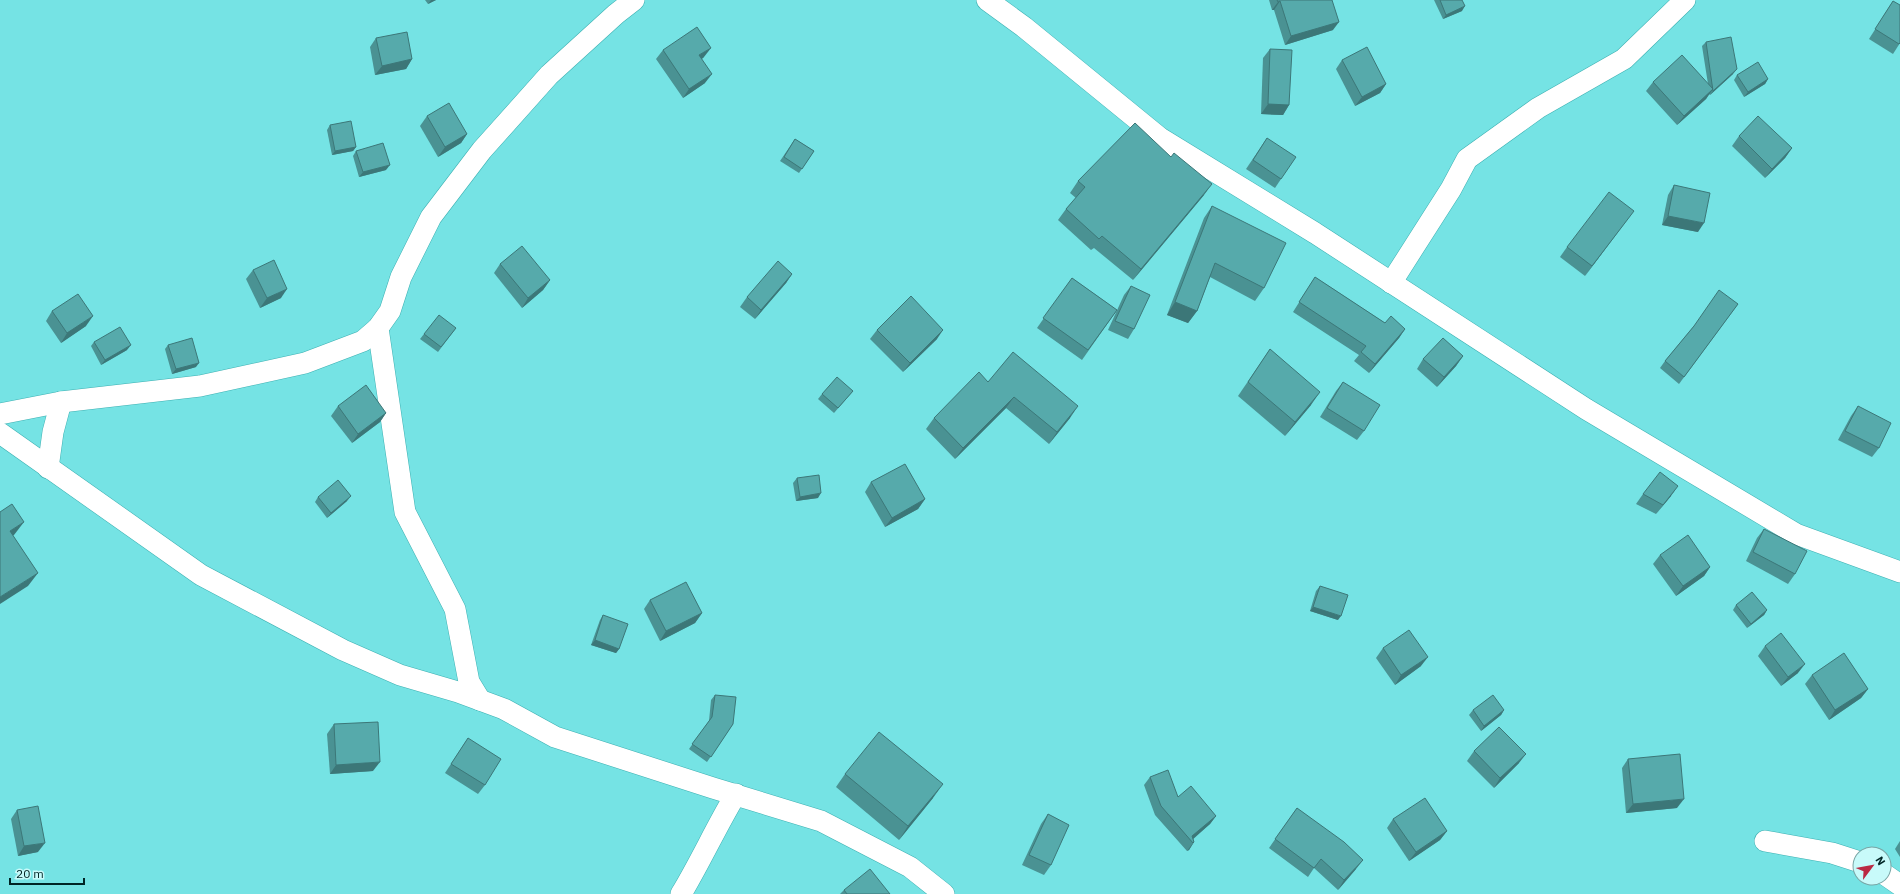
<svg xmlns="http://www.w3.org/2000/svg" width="1900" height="894" viewBox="0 0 1900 894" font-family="'IBM Plex Sans',sans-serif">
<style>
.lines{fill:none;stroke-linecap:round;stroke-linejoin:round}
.minor-casing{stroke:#3cb0b2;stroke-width:22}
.minor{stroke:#fff;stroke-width:21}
.wall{fill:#4a9293}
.shaded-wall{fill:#3c7778}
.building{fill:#56aaab;stroke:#3c7778}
</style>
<rect width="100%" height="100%" fill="#75e3e4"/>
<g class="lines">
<defs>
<g id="minor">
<polyline points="987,0 1024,27 1160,138 1315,233 1586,409 1796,534 1900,572"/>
<polyline points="1391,283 1451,189 1467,159 1538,108 1624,59 1685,0"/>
<polyline points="378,328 405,512 455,609 469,682 480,700"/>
<polyline points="0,414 61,402 200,386 305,363 363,341 378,328 390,311 401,277 431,217 482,150 549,75 616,14 634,0"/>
<polyline points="0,433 201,575 343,650 400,675 458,692 504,709 555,737 713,788 821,821 910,867 944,894"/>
<polyline points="48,468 53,432 61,402"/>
<polyline points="1765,841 1832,853 1860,862"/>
<polyline points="1884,874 1900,885"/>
<path d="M681,894C701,861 716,827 736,794"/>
</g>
</defs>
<use href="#minor" class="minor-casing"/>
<use href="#minor" class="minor"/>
</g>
<g class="wall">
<polygon points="425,0 436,0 428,4"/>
<polygon points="1269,0 1332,0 1333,30 1285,45 1274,10 1272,10"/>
<polygon points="1434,0 1462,0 1462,11 1443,19"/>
<polygon points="1893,1 1900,43 1893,54 1869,39"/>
<polygon points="376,38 412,59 406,69 375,75 370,47"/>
<polygon points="1706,42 1733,74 1710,95 1709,94 1706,99 1677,125 1646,91 1653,82 1708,84 1702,46"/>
<polygon points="1270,49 1289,105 1283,115 1261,114 1263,58"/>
<polygon points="663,50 704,57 702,59 705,83 683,98 656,59"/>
<polygon points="1342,60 1386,84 1380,93 1355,106 1336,69"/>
<polygon points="1737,75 1768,79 1765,84 1744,97 1734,80"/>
<polygon points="427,116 467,134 461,143 438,157 420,126"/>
<polygon points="330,125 356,147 353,151 332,155 327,130"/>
<polygon points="1739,136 1792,148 1785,158 1765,178 1732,146"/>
<polygon points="1267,138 1281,179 1275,188 1246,169"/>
<polygon points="795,139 814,151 799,173 780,161"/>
<polygon points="356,151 386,170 359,177 353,156"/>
<polygon points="1078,181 1204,195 1133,280 1094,248 1091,250 1058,220 1066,209 1076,198 1070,193"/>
<polygon points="1674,185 1698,232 1662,225 1668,195"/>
<polygon points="1212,206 1264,288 1255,301 1210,277 1197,311 1188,323 1167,315 1204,218"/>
<polygon points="1627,220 1585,276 1560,257 1567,247"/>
<polygon points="500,264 550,280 543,290 522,308 494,273"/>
<polygon points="253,270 281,298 260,308 246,279"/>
<polygon points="792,274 786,283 755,319 740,307 747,297"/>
<polygon points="1315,277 1385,323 1405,329 1399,338 1369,373 1354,361 1359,355 1293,312"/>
<polygon points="1072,278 1117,310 1082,360 1037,328"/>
<polygon points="1131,286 1134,329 1128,339 1108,330 1124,295"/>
<polygon points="1738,304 1679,384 1660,368 1665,361 1694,326"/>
<polygon points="52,311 86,326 61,343 46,321"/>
<polygon points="456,328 438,352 420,339 424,334"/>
<polygon points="877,330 937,339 903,372 870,339"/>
<polygon points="94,342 127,350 101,365 91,346"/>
<polygon points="168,345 196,367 172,374 165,349"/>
<polygon points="1270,349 1311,405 1285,436 1238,396"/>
<polygon points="1463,356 1456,366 1437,387 1417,369 1423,359"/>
<polygon points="988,382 1070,418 1049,444 1006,408 955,459 926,429 934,418"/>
<polygon points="1343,382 1364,431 1357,440 1320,417 1336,391"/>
<polygon points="853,391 834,413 818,399 822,394"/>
<polygon points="338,406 386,413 380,422 352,443 331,416"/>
<polygon points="1858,406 1879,448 1872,457 1838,440 1851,416"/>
<polygon points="797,478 818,498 796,501 793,483"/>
<polygon points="871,482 925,499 918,509 885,527 865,492"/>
<polygon points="1643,494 1671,496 1656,514 1636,504"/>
<polygon points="318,497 347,501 327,518 315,502"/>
<polygon points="1764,529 1795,574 1788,584 1746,561 1757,538"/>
<polygon points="1660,555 1710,567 1704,576 1676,596 1653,564"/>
<polygon points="1320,586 1338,620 1310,611 1316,591"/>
<polygon points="650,600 702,613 695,623 660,641 644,609"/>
<polygon points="1736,605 1767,610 1764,615 1747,628 1733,610"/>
<polygon points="603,615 619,649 616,653 591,645 600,620"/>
<polygon points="1765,646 1798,673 1781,686 1758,656"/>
<polygon points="1383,648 1421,666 1395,685 1376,658"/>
<polygon points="1812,675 1868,689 1861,698 1829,720 1805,684"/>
<polygon points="715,695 733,724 707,762 689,749 709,721 711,700"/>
<polygon points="1473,710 1504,710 1501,715 1481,731 1469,715"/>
<polygon points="334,724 373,771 330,774 327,734"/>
<polygon points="468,738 485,785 478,794 445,773"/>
<polygon points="1474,751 1519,763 1494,788 1467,761"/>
<polygon points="1628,759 1677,808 1626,813 1622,768"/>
<polygon points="845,774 933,798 899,840 836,787"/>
<polygon points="1150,777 1178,797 1216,816 1210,824 1193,838 1194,842 1189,850 1187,851 1155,815 1144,785"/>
<polygon points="1297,808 1356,869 1338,890 1314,868 1308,877 1269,848"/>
<polygon points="17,810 38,852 18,856 11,819"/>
<polygon points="1048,814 1051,865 1044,875 1022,865 1041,824"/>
<polygon points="1393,819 1447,831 1440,840 1409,861 1387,828"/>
<polygon points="1900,841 1900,857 1895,849"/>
<polygon points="844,890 890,894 840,894"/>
</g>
<g class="shaded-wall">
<polygon points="431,0 436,0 428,4"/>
<polygon points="1280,1 1274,10 1272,10 1278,2"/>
<polygon points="1465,6 1462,11 1443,19 1446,15"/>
<polygon points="1339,22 1333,30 1285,45 1291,36"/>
<polygon points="711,48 704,57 693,65 699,55"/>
<polygon points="412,59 406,69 375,75 382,66"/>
<polygon points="1737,69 1733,74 1710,95 1713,91"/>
<polygon points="712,74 705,83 683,98 689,89"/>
<polygon points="1768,79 1765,84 1744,97 1748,92"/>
<polygon points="1386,84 1380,93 1355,106 1362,97"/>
<polygon points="1713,89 1706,99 1677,125 1684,116"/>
<polygon points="1268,104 1289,105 1283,115 1261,114"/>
<polygon points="467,134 461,143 438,157 445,147"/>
<polygon points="356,147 353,151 332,155 335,151"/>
<polygon points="1792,148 1785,158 1765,178 1772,169"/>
<polygon points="390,165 386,170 359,177 363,172"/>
<polygon points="1212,184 1204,195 1133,280 1141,269"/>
<polygon points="1634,211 1627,220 1585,276 1592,266"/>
<polygon points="1668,216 1704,223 1698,232 1662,225"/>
<polygon points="792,274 786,283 755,319 761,310"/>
<polygon points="550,280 543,290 522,308 528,298"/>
<polygon points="287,289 281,298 260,308 267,298"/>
<polygon points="1175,302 1197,311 1188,323 1167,315"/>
<polygon points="93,316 86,326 61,343 67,333"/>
<polygon points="1405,329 1399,338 1369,373 1375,364"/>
<polygon points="943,330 937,339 903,372 910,363"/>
<polygon points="131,345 127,350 101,365 105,360"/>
<polygon points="1463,356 1456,366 1437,387 1444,377"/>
<polygon points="199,363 196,367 172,374 176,369"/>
<polygon points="1320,392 1311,405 1285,436 1295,422"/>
<polygon points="1014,397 1006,408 955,459 963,448"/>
<polygon points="1078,406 1070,418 1049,444 1057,432"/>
<polygon points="386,413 380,422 352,443 358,434"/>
<polygon points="1678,486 1671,496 1656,514 1663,505"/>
<polygon points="821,493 818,498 796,501 800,497"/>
<polygon points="351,496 347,501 327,518 331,513"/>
<polygon points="925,499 918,509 885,527 892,518"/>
<polygon points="24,522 14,535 0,544 10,531"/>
<polygon points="1710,567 1704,576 1676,596 1683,586"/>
<polygon points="38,573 28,586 0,604 0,597"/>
<polygon points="1313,607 1341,616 1338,620 1310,611"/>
<polygon points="1767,610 1764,615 1747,628 1751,624"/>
<polygon points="702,613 695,623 660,641 666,631"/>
<polygon points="595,640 619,649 616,653 591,645"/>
<polygon points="1428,657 1421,666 1395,685 1401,675"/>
<polygon points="1805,664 1798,673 1781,686 1788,677"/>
<polygon points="1868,689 1861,698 1829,720 1835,710"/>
<polygon points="1504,710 1501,715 1481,731 1484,726"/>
<polygon points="1526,754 1519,763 1494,788 1500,778"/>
<polygon points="380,762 373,771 330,774 336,765"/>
<polygon points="943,784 933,798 899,840 908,826"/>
<polygon points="1684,799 1677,808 1626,813 1633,804"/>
<polygon points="1216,816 1210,824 1191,841 1192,836"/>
<polygon points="1447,831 1440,840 1409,861 1416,852"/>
<polygon points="1194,842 1189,850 1187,851 1193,843"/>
<polygon points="45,843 38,852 18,856 24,846"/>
<polygon points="1363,860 1356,869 1338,890 1344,880"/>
</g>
<g class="building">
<polygon points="1277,0 1332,0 1339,22 1291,36 1280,1 1278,2"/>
<polygon points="1440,0 1462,0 1465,6 1446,15"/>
<polygon points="1893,1 1900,5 1900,43 1899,44 1875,29"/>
<polygon points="697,27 711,48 699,55 712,74 689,89 663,50"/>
<polygon points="407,32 412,59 382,66 376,38"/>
<polygon points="1731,37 1737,69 1713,91 1706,42"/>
<polygon points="1367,47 1386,84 1362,97 1342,60"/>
<polygon points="1270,49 1292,50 1289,105 1268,104"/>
<polygon points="1682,55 1713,89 1684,116 1653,82"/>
<polygon points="1758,62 1768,79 1748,92 1737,75"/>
<polygon points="449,103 467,134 445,147 427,116"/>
<polygon points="1758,116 1792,148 1772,169 1739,136"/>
<polygon points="351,121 356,147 335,151 330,125"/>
<polygon points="1135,123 1171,157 1174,153 1212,184 1141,269 1102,236 1099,239 1066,209 1085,187 1078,181"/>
<polygon points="1267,138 1296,157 1281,179 1253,160"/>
<polygon points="795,139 814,151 802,169 784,157"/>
<polygon points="383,143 390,165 363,172 356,151"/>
<polygon points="1674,185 1710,193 1704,223 1668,216"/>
<polygon points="1609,192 1634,211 1592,266 1567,247"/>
<polygon points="1212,206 1286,243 1264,288 1215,263 1197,311 1175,302"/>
<polygon points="522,246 550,280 528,298 500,264"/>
<polygon points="274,260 287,289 267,298 253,270"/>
<polygon points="778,261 792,274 761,310 747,297"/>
<polygon points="1315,277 1385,323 1391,316 1405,329 1375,364 1361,352 1366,346 1299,302"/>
<polygon points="1072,278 1117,310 1088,350 1043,318"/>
<polygon points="1131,286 1150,295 1134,329 1115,321"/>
<polygon points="1719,290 1738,304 1684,377 1665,361 1694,326"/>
<polygon points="78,294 93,316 67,333 52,311"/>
<polygon points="911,296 943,330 910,363 877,330"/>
<polygon points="439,315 456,328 441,347 424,334"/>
<polygon points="120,327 131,345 105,360 94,342"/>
<polygon points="192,338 199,363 176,369 168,345"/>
<polygon points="1443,338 1463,356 1444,377 1423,359"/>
<polygon points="1270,349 1320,392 1295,422 1248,382"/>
<polygon points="1013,352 1078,406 1057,432 1014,397 963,448 934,418 979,372 988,382"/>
<polygon points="837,377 853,391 838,408 822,394"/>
<polygon points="1343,382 1380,405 1364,431 1327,408"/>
<polygon points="366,385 386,413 358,434 338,406"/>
<polygon points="1858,406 1891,423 1879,448 1845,431"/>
<polygon points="905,464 925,499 892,518 871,482"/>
<polygon points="1660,472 1678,486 1663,505 1643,494"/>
<polygon points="819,475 821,493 800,497 797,478"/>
<polygon points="338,480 351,496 331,513 318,497"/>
<polygon points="12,504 24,522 10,531 38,573 0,597 0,512"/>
<polygon points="1764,529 1807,551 1795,574 1753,552"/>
<polygon points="1688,535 1710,567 1683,586 1660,555"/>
<polygon points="686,582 702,613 666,631 650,600"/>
<polygon points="1320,586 1348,595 1341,616 1313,607"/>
<polygon points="1752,592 1767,610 1751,624 1736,605"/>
<polygon points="603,615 628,624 619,649 595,640"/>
<polygon points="1409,630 1428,657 1401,675 1383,648"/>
<polygon points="1781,633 1805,664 1788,677 1765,646"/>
<polygon points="1844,653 1868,689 1835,710 1812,675"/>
<polygon points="715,695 736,697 733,724 711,757 692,744 712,717"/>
<polygon points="1493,695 1504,710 1484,726 1473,710"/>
<polygon points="378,722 380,762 336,765 334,724"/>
<polygon points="1499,727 1526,754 1500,778 1474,751"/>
<polygon points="879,732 943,784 908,826 845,774"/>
<polygon points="468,738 501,759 485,785 451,764"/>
<polygon points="1680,754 1684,799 1633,804 1628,759"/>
<polygon points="1168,770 1178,797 1191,786 1216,816 1192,836 1194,842 1193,843 1161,806 1150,777"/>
<polygon points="1425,798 1447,831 1416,852 1393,819"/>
<polygon points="38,806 45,843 24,846 17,810"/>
<polygon points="1297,808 1344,842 1363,860 1344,880 1321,859 1314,868 1275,839"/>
<polygon points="1048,814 1069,825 1051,865 1029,855"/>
<polygon points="870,869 890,894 847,894 844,890"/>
</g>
<g transform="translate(1872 866) rotate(58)"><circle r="19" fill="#c8fafa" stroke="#78a5a5"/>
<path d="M0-3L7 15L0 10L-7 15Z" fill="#ba2943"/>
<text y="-6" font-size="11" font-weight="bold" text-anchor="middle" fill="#002525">N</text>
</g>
<path d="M10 878v6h74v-6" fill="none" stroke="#002525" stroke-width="2"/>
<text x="16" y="878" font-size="12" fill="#002525" stroke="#c8fafa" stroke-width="3" paint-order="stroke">20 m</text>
</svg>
